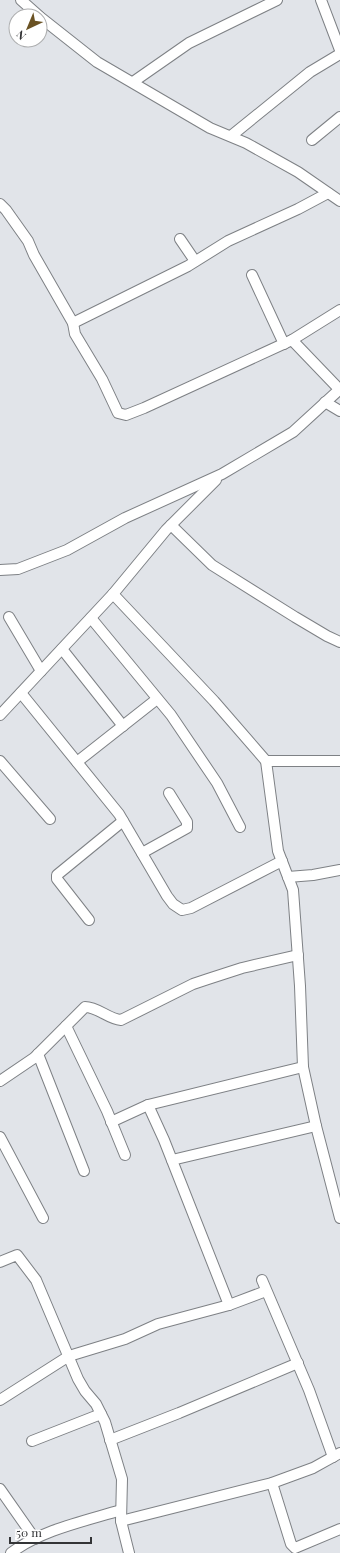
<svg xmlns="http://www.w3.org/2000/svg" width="340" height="1553" viewBox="0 0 340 1553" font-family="'Playfair Display',serif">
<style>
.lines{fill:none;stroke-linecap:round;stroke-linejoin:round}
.street-casing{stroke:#7e8185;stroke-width:12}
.street{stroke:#fff;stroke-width:10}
</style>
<rect width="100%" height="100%" fill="#e1e4e9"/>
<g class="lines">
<defs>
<g id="street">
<polyline points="21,0 39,16"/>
<polyline points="321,0 340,50"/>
<polyline points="40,17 97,62 210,128 246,143 298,172 340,201"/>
<polyline points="133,82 189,43 277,0"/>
<polyline points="231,136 310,72 340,54"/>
<polyline points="312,140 340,117"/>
<polyline points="0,204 6,210 28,241 34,255 73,323 75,334 102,379 118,413 126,415 144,408 292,340 340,310"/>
<polyline points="180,239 195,261"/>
<polyline points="252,275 284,344"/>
<polyline points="73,323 188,266 228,241 298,209 328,193"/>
<polyline points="292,340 340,390"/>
<polyline points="325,402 340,411"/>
<polyline points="171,525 212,565 295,617 327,636 340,642"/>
<polyline points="0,570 18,569 67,550 125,518 222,474 293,432 340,389"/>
<polyline points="113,594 214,701 266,761 278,851 293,890 300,986 303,1067 316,1126 340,1218"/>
<polyline points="9,617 41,671"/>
<polyline points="91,618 171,715 217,783 240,827"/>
<polyline points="62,649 123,726"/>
<polyline points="21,693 119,814 167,896 173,904 182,910 191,908 282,861"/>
<polyline points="0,715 113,594 166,530 216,480"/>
<polyline points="0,761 50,819"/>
<polyline points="266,761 340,761"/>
<polyline points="77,762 157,699"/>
<polyline points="142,853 187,828 187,822 169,793"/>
<polyline points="288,877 313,875 340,870"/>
<polyline points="89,920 57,879 57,875 123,821"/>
<polyline points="66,1026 107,1111 125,1155"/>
<polyline points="38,1054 84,1171"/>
<path d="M0,1081L34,1058L85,1007C98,1007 108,1019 121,1020L193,984L208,979L242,968L298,955"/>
<polyline points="148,1105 164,1140 229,1305"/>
<polyline points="111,1122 148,1105 303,1067"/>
<polyline points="0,1137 43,1218"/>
<polyline points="172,1160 316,1126"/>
<polyline points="0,1262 17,1255 36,1280 78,1379 85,1391 96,1404 105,1422 122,1479 121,1521 129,1553"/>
<polyline points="262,1280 309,1390 333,1457"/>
<polyline points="0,1400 69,1356 125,1339 158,1324 229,1305 266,1291"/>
<polyline points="110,1440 179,1413 298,1363"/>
<polyline points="32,1441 101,1414"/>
<polyline points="272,1483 291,1544 295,1548 340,1529"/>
<polyline points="0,1489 35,1539"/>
<polyline points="121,1521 272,1483 313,1468 340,1453"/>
<path d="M11,1553C41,1530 85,1521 121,1510"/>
</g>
</defs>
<use href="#street" class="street-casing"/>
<use href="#street" class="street"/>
</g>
<g transform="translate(28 28) rotate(224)"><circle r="19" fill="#ffffff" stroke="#adaeaf"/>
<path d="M0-3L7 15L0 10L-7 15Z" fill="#6a5223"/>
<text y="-6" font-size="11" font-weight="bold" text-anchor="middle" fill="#333436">N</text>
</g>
<path d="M10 1537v6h81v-6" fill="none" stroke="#333436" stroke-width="2"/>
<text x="16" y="1537" font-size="12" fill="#333436" stroke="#ffffff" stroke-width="3" paint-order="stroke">50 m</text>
</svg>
